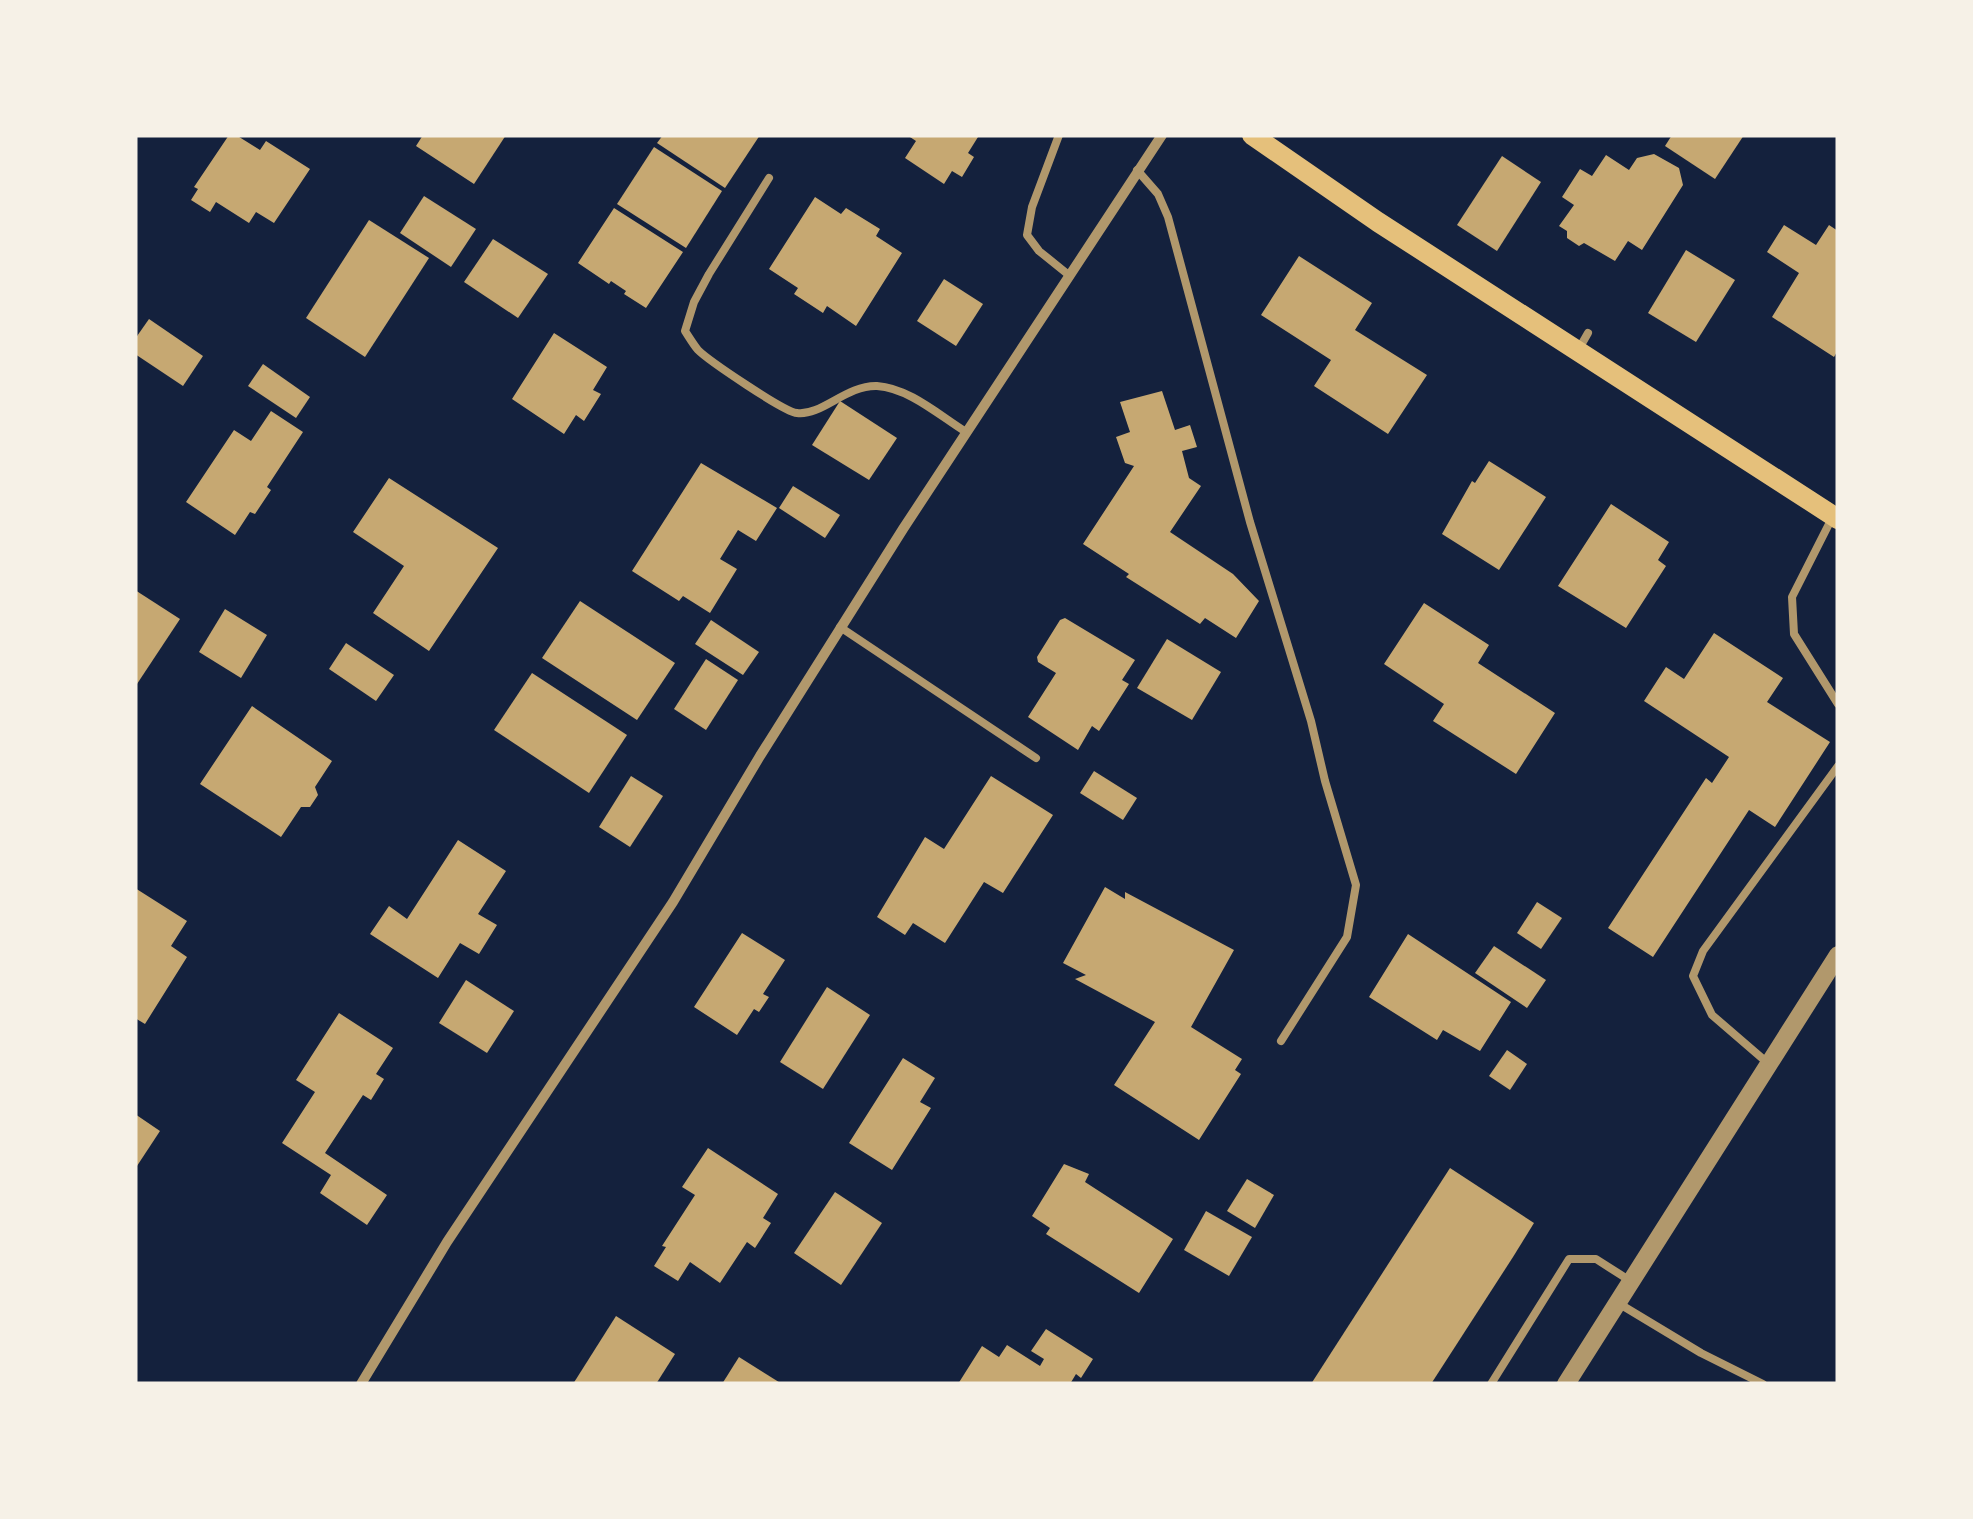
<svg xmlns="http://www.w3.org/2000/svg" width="1973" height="1519" viewBox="0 0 1973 1519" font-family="'Libre Baskerville',serif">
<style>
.building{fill:#c6a872}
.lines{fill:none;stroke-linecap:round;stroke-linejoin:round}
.service{stroke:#b1986c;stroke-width:8}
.minor{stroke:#b1986c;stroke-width:10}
.tertiary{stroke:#b1986c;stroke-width:18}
.secondary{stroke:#e5c07b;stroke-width:20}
</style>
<rect width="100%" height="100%" fill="#14213d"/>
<g class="building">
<polygon points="229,135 236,135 260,150 266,141 310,169 274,223 256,212 249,223 216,202 210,212 191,200 198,189 194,187"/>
<polygon points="423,135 506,135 474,184 416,146"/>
<polygon points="663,135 760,135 725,188 657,143"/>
<polygon points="907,135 977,135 978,137 968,153 974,157 962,177 952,171 944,184 905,158 916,141"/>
<polygon points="1672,135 1744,135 1715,179 1665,146"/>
<polygon points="654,147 722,191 686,248 617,204"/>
<polygon points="1654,154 1679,168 1683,185 1642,250 1628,241 1615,261 1584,243 1579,246 1567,238 1567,231 1559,226 1574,205 1562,197 1580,169 1592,176 1606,155 1629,170 1637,158"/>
<polygon points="1502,156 1541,182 1497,251 1457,225"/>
<polygon points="424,196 476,229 451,267 400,233"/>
<polygon points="815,197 841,214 846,208 880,229 876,236 902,253 856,326 827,306 823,313 794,294 798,288 769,269"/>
<polygon points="614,208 683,252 646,308 624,294 626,291 611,281 609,284 578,263"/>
<polygon points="369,220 429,258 365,357 306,318"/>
<polygon points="1784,225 1816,245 1829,225 1838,231 1838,350 1834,357 1772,317 1799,273 1767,252"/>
<polygon points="493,239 548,274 518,318 464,282"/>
<polygon points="1686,250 1735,280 1696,342 1648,313"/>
<polygon points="1299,256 1372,303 1355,330 1427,375 1388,434 1314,386 1331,360 1261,315"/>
<polygon points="944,279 983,304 956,346 917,321"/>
<polygon points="149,319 203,356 183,386 135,354 135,339"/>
<polygon points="554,333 607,367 593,390 601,394 584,421 576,415 564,434 512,399"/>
<polygon points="263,364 310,397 296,418 248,386"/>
<polygon points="1162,391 1175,430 1190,425 1197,447 1182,451 1189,478 1201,486 1170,532 1233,574 1259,601 1236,638 1205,618 1200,624 1126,577 1129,574 1083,544 1134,466 1125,463 1116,437 1130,432 1120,402"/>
<polygon points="840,401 897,438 869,480 812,445"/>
<polygon points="271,411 303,432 267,487 271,490 255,514 250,512 235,535 186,502 234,430 251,441"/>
<polygon points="1489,461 1546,497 1499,570 1442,534 1472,481 1475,483"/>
<polygon points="701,463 777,508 756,541 738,530 720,559 737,569 710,613 683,596 679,601 632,571"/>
<polygon points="389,478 498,548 429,651 373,613 404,566 353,532"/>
<polygon points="793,486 840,515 825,538 779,508"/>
<polygon points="1611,504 1669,542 1658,560 1666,566 1626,628 1558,586"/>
<polygon points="135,590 180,619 135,687"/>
<polygon points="580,601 675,663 637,720 542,658"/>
<polygon points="1424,603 1489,645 1478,663 1555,713 1516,774 1433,721 1444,704 1384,664"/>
<polygon points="225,609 267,635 241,678 199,652"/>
<polygon points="1065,618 1135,660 1122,680 1129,684 1099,731 1092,726 1078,750 1028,717 1056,673 1038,662 1037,657 1060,620"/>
<polygon points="711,620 759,652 743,675 695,644"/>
<polygon points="1714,633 1783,678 1767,702 1830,742 1775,827 1749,810 1653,957 1608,928 1706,778 1712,783 1729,757 1644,701 1666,667 1684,679"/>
<polygon points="1167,639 1221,672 1192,720 1137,688"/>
<polygon points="346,643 394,675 376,701 329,669"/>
<polygon points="706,659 738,680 706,730 674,709"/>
<polygon points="532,673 627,735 589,793 494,730"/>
<polygon points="252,706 332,761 315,787 318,795 310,807 301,807 281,837 200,784"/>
<polygon points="1094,771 1137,798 1123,820 1080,793"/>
<polygon points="631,776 663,796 630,847 599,827"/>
<polygon points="991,776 1053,815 1003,893 984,882 945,943 913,923 905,935 877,917 925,837 944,849"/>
<polygon points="458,840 506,871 478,914 497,925 479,954 460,943 438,978 370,934 389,906 407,919"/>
<polygon points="1105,887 1125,899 1125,892 1234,950 1191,1027 1242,1059 1235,1070 1241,1074 1199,1140 1114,1085 1155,1022 1075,979 1086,975 1063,963"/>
<polygon points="135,888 187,921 171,946 187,957 145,1024 135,1018"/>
<polygon points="1537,902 1562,918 1541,949 1517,933"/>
<polygon points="742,933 785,960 763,994 769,997 759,1012 754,1009 737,1035 694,1007"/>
<polygon points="1408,934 1511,1002 1480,1051 1443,1030 1437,1040 1369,997"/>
<polygon points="1494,946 1546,980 1527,1008 1475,973"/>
<polygon points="466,980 514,1011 487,1053 439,1023"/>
<polygon points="827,987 870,1015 823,1089 780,1062"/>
<polygon points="339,1013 393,1048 376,1074 384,1079 371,1100 363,1095 325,1153 387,1195 367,1225 320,1193 331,1175 282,1143 315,1092 296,1080"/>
<polygon points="1507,1050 1527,1064 1510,1090 1489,1076"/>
<polygon points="903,1058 935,1078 920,1102 931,1108 892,1170 849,1143"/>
<polygon points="135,1114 160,1131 135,1169"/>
<polygon points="708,1148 778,1194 763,1218 771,1223 755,1248 747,1242 720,1283 690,1262 678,1281 654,1266 666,1247 662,1246 695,1195 682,1187"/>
<polygon points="1064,1164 1089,1174 1085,1182 1173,1239 1139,1293 1046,1234 1050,1228 1032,1216"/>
<polygon points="1450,1168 1534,1223 1513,1257 1431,1384 1311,1384"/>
<polygon points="1247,1179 1274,1195 1255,1228 1227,1211"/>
<polygon points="835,1192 882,1223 841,1285 794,1253"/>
<polygon points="1206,1211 1252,1237 1229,1276 1184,1250"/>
<polygon points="616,1316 675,1354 656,1384 573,1384"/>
<polygon points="1046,1329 1093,1359 1081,1378 1076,1374 1070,1384 958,1384 982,1346 999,1357 1007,1345 1040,1366 1044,1359 1031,1351"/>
<polygon points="739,1357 782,1384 722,1384"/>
</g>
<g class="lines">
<g class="service">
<polyline points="1059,135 1032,207 1027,235 1039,251 1070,276"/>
<polyline points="1137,170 1158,194 1168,217 1250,522 1311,721 1325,781 1356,885 1347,937 1281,1041"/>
<path d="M769,178L709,274L694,302L685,331C689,337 693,344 698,350C708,360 784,412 797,413C822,416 846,385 877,386C909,388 940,416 966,432"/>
<polyline points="1580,347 1588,333"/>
<polyline points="1831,520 1792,597 1794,634 1838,704"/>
<polyline points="840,627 1036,758"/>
<polyline points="1770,1065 1712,1015 1693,976 1703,951 1838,766"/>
<polyline points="1618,1303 1701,1353 1763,1384"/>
<polyline points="1491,1384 1569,1259 1596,1259 1632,1282"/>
</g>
<polyline class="minor" points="361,1384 447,1242 673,902 760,756 903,529 1162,135"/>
<polyline class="tertiary" points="1566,1384 1838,955"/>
<polyline class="secondary" points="1252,135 1378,222 1838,519"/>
</g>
<rect width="1973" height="1519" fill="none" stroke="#f6f1e7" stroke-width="275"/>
</svg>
